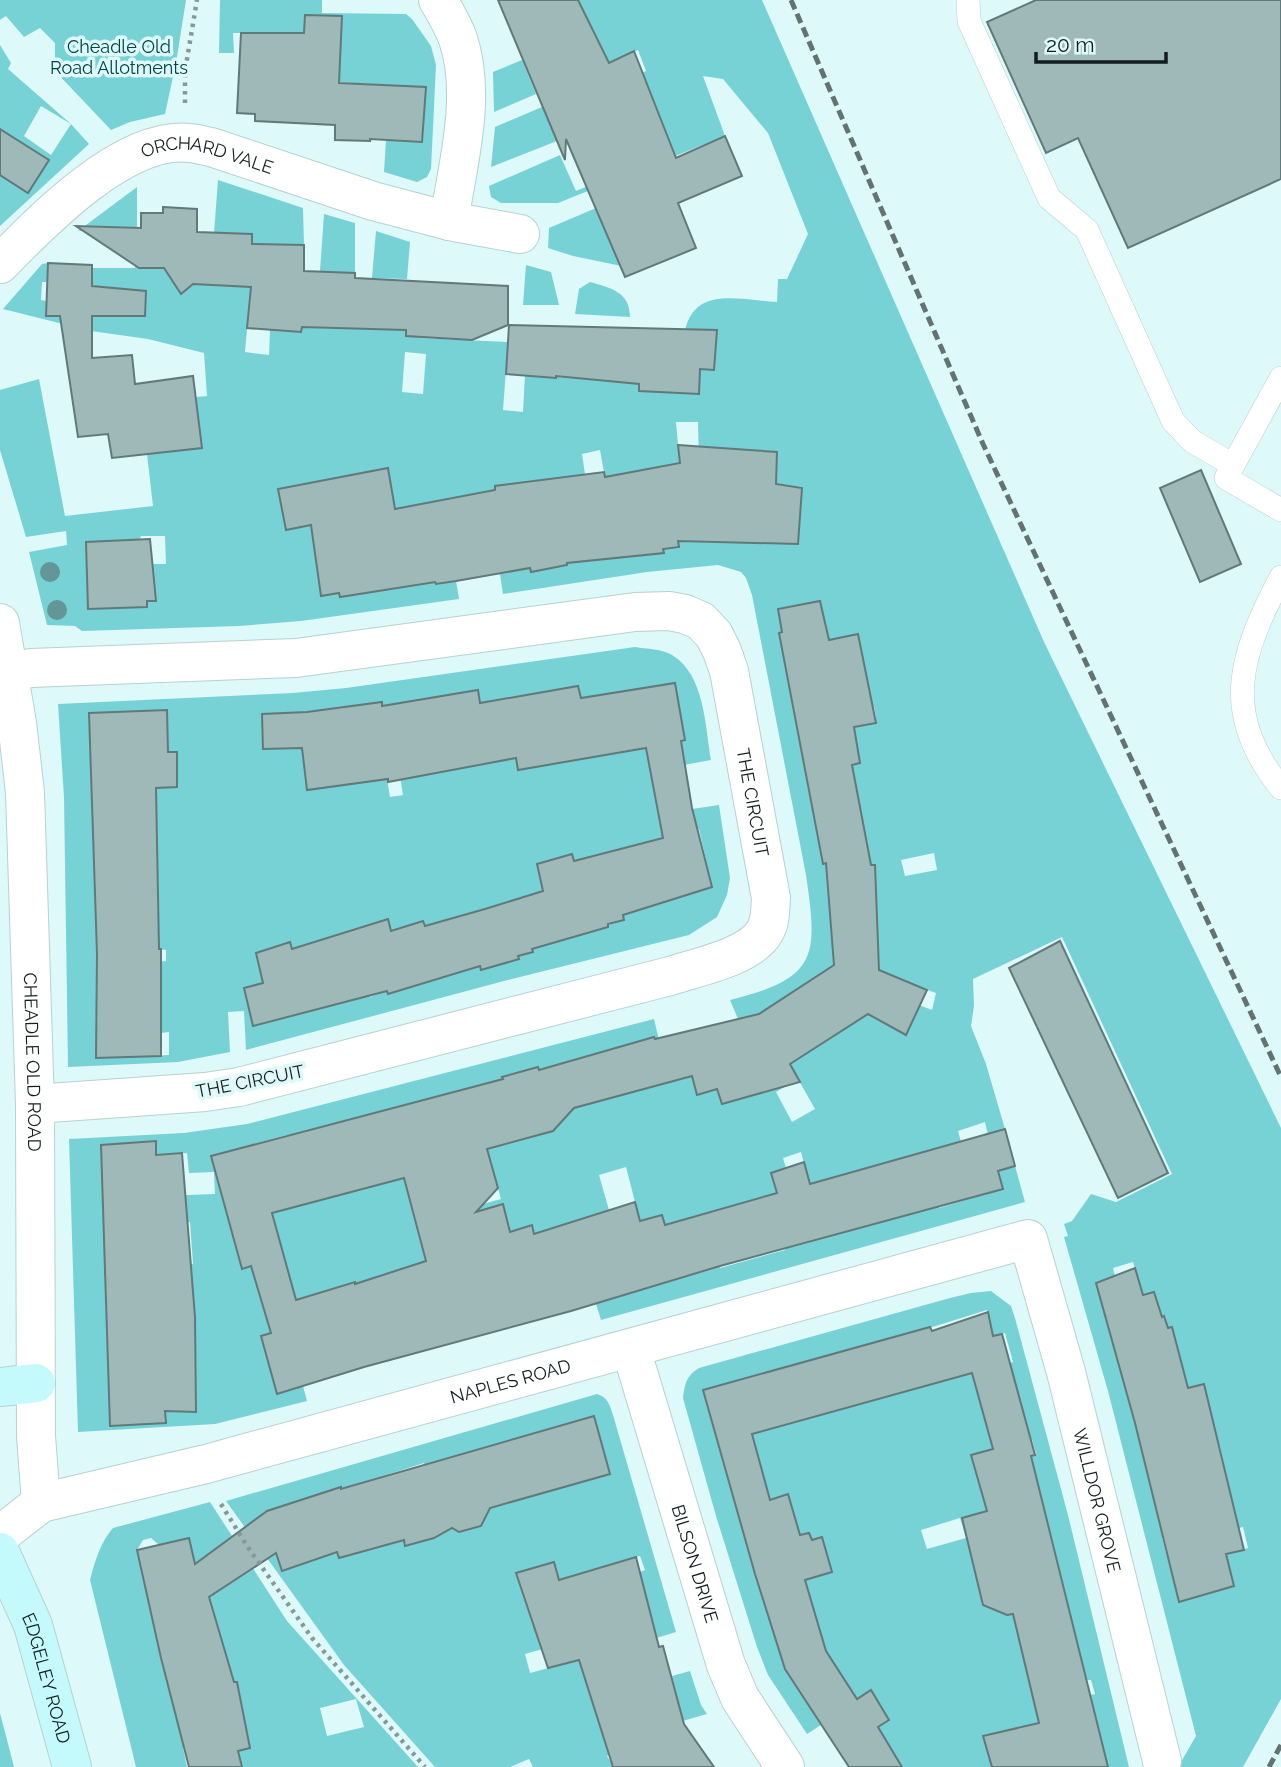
<svg xmlns="http://www.w3.org/2000/svg" width="1281" height="1767" viewBox="0 0 1281 1767" font-family="Raleway,sans-serif">
<style>
.green{fill:#77d2d6;fill-rule:evenodd}
.building{fill:#9fb9b9;stroke:#61797a;stroke-width:2;fill-rule:evenodd}
.lines{fill:none;stroke-linecap:round;stroke-linejoin:round}
.lane-casing{stroke:#b7d1d2;stroke-width:24}
.street-casing{stroke:#b7d1d2;stroke-width:40}
.secondary-casing{stroke:#b7d1d2;stroke-width:40}
.path{stroke:#86999a;stroke-width:4.5;stroke-dasharray:3.5 5;stroke-linecap:butt}
.lane{stroke:#fff;stroke-width:23}
.street{stroke:#fff;stroke-width:38}
.secondary{stroke:#c5fafc;stroke-width:38}
.rail{stroke:#637374;stroke-width:5;stroke-dasharray:10 5;stroke-linecap:butt}
.tree{fill:#649597}
.labels{text-anchor:middle;dominant-baseline:central;stroke-width:7;stroke-linejoin:round;paint-order:stroke}
.park-label{font-size:18px;fill:#004346;stroke:#def9fa}
.street-label{font-size:18px;fill:#141d1e;stroke:#def9fa}
</style>
<rect width="100%" height="100%" fill="#def9fa"/>
<g class="green">
<polygon points="0,0 186,0 176,63 165,114 130,122 111,130 55,71 55,43 40,28 24,37 6,16 0,20"/>
<polygon points="220,0 322,0 322,13 406,14 412,19 431,46 436,65 431,169 427,177 417,182 384,172 386,140 422,142 426,87 337,82 342,15 305,15 303,54 258,33 233,33 234,53 219,53"/>
<path d="M578,0H762L1044,642L1281,1128V1699L1243,1767H1178L1196,1736L1108,1391L1064,1237L1068,1236L1064,1224L1072,1221L1091,1194L1116,1202L1172,1174L1062,937L973,979L974,1006L971,1026L986,1064L1005,1129L988,1135L985,1122L958,1131L961,1142L923,1154L939,1208L1003,1189L998,1171L1015,1166L1025,1202L601,1320L596,1304L625,1295L540,1258L532,1226L363,1307L355,1282L264,1309L271,1333L261,1336L277,1393L303,1386L307,1401L215,1424L78,1432L69,1139L184,1133L247,1124L654,1019L663,1057L669,1055L676,1081L692,1076L697,1095L717,1089L722,1104L743,1098L738,1019L730,1000C818,978 818,957 806,875L752,595L746,578L741,572L718,565L647,572L503,594L498,561L441,500L409,506L413,526L436,584L456,581L459,599L301,621L239,626L82,631L75,626L47,625L29,552L67,545L66,531L26,537L0,450V390L39,379L65,516L153,506L147,454L202,448L196,397L207,396L204,353L148,339L91,331L3,309L42,264L48,263L49,282H42L41,300L46,301V315L92,268H135L136,258L174,264L173,281L176,287H190L194,283L251,287L252,235L214,233L218,180L303,208L304,245L255,244L254,291L248,318L245,352L269,355L270,330L301,332L302,323L318,328L419,330V338L508,342L503,410L523,412L526,356L556,378L557,351L625,382L629,327L641,328L639,391L699,394L700,369L683,347C686,284 731,299 777,302L778,279H787L808,234L768,133L723,79L703,76L725,136L558,203H501L491,197L489,186L560,155L576,191L647,161L660,119L652,98L609,87L646,71L638,50L600,67L564,27L586,16ZM405,352L426,354L423,394L402,392ZM676,422H698L699,467H680ZM600,450L605,478L586,481L582,454ZM388,468L395,511L370,472ZM536,481L567,565L532,572L503,537L495,486ZM776,484L802,488L798,538L773,544L719,542ZM278,489L314,525L286,530ZM674,514L679,547L663,549L664,552L608,556ZM312,532L380,588L379,591L341,597L339,593L321,596ZM141,536H165L166,564H147V607L88,609L86,542L140,539ZM820,602L829,640L786,667L779,633L782,632L778,609ZM866,703L874,707L876,717L872,724L854,727L860,763L808,772L805,757H802L796,720ZM853,775L869,855L823,864L807,784ZM934,853L937,870L905,876L901,860ZM822,974L853,1024L819,1046L818,1045ZM911,984L936,993L932,1010L906,1000ZM654,1037L666,1082L587,1104L575,1061ZM798,1079L815,1109L792,1122L776,1092ZM462,1089L468,1114L395,1109ZM377,1112L396,1180L316,1201L306,1165L318,1162L310,1130ZM287,1135L302,1191L268,1200L278,1232L272,1235L250,1145ZM156,1141V1155L187,1153L189,1173L214,1172L215,1194L161,1196L104,1209L101,1145ZM801,1152L810,1185L859,1228L793,1247L771,1173L786,1168L783,1158ZM915,1154L931,1208L866,1227L851,1172ZM489,1155L501,1199L479,1205L475,1160ZM626,1167L635,1202L609,1210L599,1175ZM423,1178L415,1221L405,1182ZM771,1195L785,1250L720,1268L705,1215ZM103,1215L162,1225L190,1222L193,1264L162,1266L106,1280ZM698,1215L713,1269L647,1288L632,1234ZM1133,1262L1143,1295L1162,1317L1165,1316L1168,1328L1115,1276L1113,1268ZM107,1289L165,1297H194L195,1338L108,1353ZM195,1369L196,1412L165,1411V1423L111,1426ZM1204,1384L1214,1427L1143,1456L1127,1392L1185,1389ZM1220,1446L1227,1478L1215,1481L1161,1528L1146,1465ZM1216,1522L1220,1533L1243,1527L1248,1548L1226,1554L1234,1586L1179,1601L1162,1538Z"/>
<path d="M0,45L11,63L8,69L71,124L89,144L0,226V175L28,193L48,161L0,129ZM41,106L71,124L51,155L24,136Z"/>
<polygon points="522,60 536,94 494,112 493,72"/>
<polygon points="542,107 557,141 491,167 495,127"/>
<polygon points="137,187 137,228 78,231"/>
<polygon points="596,208 641,270 573,256 548,248 549,228"/>
<polygon points="324,214 355,223 355,273 320,271"/>
<polygon points="376,231 410,242 407,279 372,278"/>
<polygon points="526,265 551,272 559,305 523,305"/>
<path d="M590,282C611,288 630,292 630,317L575,314L579,289Z"/>
<path d="M635,647C647,649 662,649 672,655C705,675 705,726 711,760L652,771L692,809L719,805L730,878L727,895L717,917L689,935L504,981L246,1050L244,1011L228,1012L230,1052L178,1062L68,1067L64,797L58,704L293,693L346,688ZM675,683L684,740L605,695ZM578,686L581,701L518,770L516,754L495,701ZM478,690L485,727L453,752L455,769L421,776L409,702ZM382,702L387,737L397,757L403,795L390,797L387,779L307,790L298,713ZM167,710L168,752H177V787L156,788V791L90,713ZM294,712L296,748L263,749L262,714ZM699,829L712,887L663,902L631,878L623,848ZM572,854L577,874L618,892L624,920L575,936ZM95,888L159,949L166,950V961L97,968ZM423,921L439,976L423,982V984L389,994L387,991L370,997L367,989L391,931ZM450,921L527,928L533,952L481,969L480,966L465,971ZM290,942L295,957L253,1025L263,983L256,953ZM169,1032V1055L97,1058L161,1033Z"/>
<path d="M991,1291L1011,1306L1015,1318L1068,1515L1129,1767H1108L1097,1723L1051,1767H902L889,1745L871,1756L862,1738L889,1719L871,1690L857,1699L801,1694L821,1725L807,1734L768,1675L757,1647L716,1516L683,1398C685,1384 686,1376 699,1368L950,1298L971,1293ZM987,1310L993,1336L1005,1333L1013,1362L937,1382L923,1330ZM914,1331L930,1384L865,1403L850,1350ZM842,1351L858,1403L792,1422L778,1369ZM769,1371L777,1397L703,1390ZM1032,1439L1036,1454L1031,1456L1043,1505L989,1518L972,1455ZM760,1466L770,1500L788,1495L800,1535L809,1533L812,1540L822,1537L750,1557L727,1476ZM960,1518L966,1538L927,1549L921,1530ZM1051,1534L1067,1599L1013,1614L1009,1603L990,1608L984,1605L973,1566L1001,1557L1020,1542ZM808,1592L828,1659L787,1673L765,1607ZM1042,1621L1074,1630L1087,1680H1091L1095,1694L1036,1709L1017,1629Z"/>
<path d="M597,1394C608,1397 610,1406 613,1415L676,1632L653,1639L619,1692L592,1701L601,1731L680,1710L672,1676L690,1671L701,1705L707,1714L651,1730L607,1756L614,1767H533L529,1759L510,1767H435L344,1665L226,1501ZM594,1416L610,1474L518,1438ZM424,1463L433,1495L405,1545L401,1531L348,1487ZM520,1471L484,1509L485,1518L481,1526L459,1532L451,1527ZM341,1487L359,1552L336,1549L282,1570L263,1512ZM640,1556L645,1570L640,1572L653,1623L592,1607L581,1573ZM554,1563L523,1593L516,1573ZM568,1642L574,1661L530,1673L525,1654Z"/>
<path d="M210,1502L287,1621L418,1767H242L238,1751L250,1748L247,1732L183,1748L187,1767H136L90,1580C95,1561 100,1543 113,1528ZM151,1538L159,1545L184,1637L158,1643L137,1550L143,1540ZM237,1682L244,1715L232,1718L224,1684ZM356,1699L364,1727L327,1736L320,1708Z"/>
<polygon points="0,1713 14,1767 0,1767"/>
</g>
<g class="building">
<polygon points="498,0 578,0 609,63 634,51 676,158 725,136 742,176 678,203 696,248 625,277 566,139 565,160"/>
<polygon points="1036,0 1281,0 1281,179 1128,248 1078,138 1046,153 987,22"/>
<polygon points="305,15 342,16 339,83 426,87 422,142 370,139 370,141 335,140 335,125 255,121 255,114 237,113 241,33 304,33"/>
<polygon points="0,129 49,160 28,193 0,175"/>
<polygon points="163,207 197,209 197,232 252,234 252,244 304,245 304,271 355,273 355,278 508,286 508,325 472,340 406,336 406,330 302,327 301,332 247,328 251,287 193,284 181,294 164,268 139,268 76,226 141,228 141,213 163,213"/>
<polygon points="48,263 92,265 92,286 146,291 145,316 92,316 92,358 132,355 135,384 193,376 202,448 112,458 108,434 78,437 60,316 46,316"/>
<polygon points="509,325 717,330 714,370 700,369 699,394 639,391 639,384 556,376 556,378 506,374"/>
<polygon points="678,445 777,452 776,484 802,488 798,544 678,541 679,547 663,549 664,553 567,563 567,565 531,572 530,568 456,581 436,584 435,582 340,597 339,593 321,596 311,525 286,530 278,489 388,468 395,509 495,490 495,486 604,472 605,477 680,463"/>
<polygon points="1201,470 1241,564 1200,582 1160,488"/>
<polygon points="150,539 156,601 147,601 147,607 88,609 86,542"/>
<path d="M820,601L829,640L858,634L876,723L854,727L860,763L852,765L871,865H875L879,970L927,990L906,1035L868,1014L790,1064L800,1082L722,1104L717,1089L697,1095L692,1076L574,1108L553,1131L487,1149L498,1188L476,1212L503,1204L510,1232L532,1225L534,1234L635,1202L640,1221L662,1215L665,1225L777,1193L771,1173L804,1162L810,1184L1005,1129L1015,1166L998,1171L1003,1189L720,1266L571,1311L364,1367L277,1394L261,1336L271,1333L251,1266L242,1269L211,1156L503,1079L502,1077L538,1067L539,1070L654,1037L655,1039L759,1014L834,965L826,863L823,864L779,633L782,632L778,609ZM404,1178L426,1261L355,1284V1282L296,1300L272,1213Z"/>
<polygon points="675,683 685,740 681,741 692,808 712,887 623,915 624,920 608,924 608,927 532,949 533,952 518,956 519,959 481,970 480,966 388,994 387,991 253,1026 244,988 263,983 256,953 290,942 292,949 388,919 391,931 423,921 425,926 485,909 543,891 537,864 572,854 574,861 663,838 646,748 518,770 516,758 388,782 388,779 307,790 302,748 263,749 262,714 307,712 382,702 382,706 478,690 480,703 578,686 581,698"/>
<polygon points="167,710 168,752 177,752 177,787 156,788 159,949 161,949 161,1056 96,1058 97,954 89,713"/>
<polygon points="1060,941 1168,1173 1118,1198 1009,968"/>
<polygon points="156,1141 156,1155 182,1153 195,1317 196,1412 165,1411 166,1423 110,1426 101,1145"/>
<polygon points="1135,1268 1143,1295 1154,1292 1162,1317 1164,1316 1168,1328 1172,1327 1188,1388 1204,1384 1244,1550 1226,1554 1234,1586 1179,1602 1135,1423 1096,1283"/>
<polygon points="988,1312 993,1336 1002,1334 1035,1455 1031,1456 1108,1767 992,1767 983,1736 1039,1723 1013,1614 1007,1615 983,1605 962,1518 987,1511 971,1455 993,1449 972,1373 752,1434 770,1500 788,1494 800,1535 809,1533 812,1540 822,1537 832,1572 805,1580 826,1651 857,1699 871,1690 889,1720 878,1727 902,1767 849,1767 785,1669 755,1574 703,1390 930,1327 932,1331"/>
<polygon points="594,1416 610,1474 490,1508 481,1526 459,1532 452,1528 434,1538 405,1546 404,1540 339,1558 337,1552 282,1571 276,1553 209,1597 234,1682 237,1682 250,1748 238,1751 242,1767 189,1767 161,1658 137,1550 189,1538 195,1564 267,1511 341,1487 341,1489"/>
<polygon points="636,1557 659,1647 663,1646 684,1724 714,1767 613,1767 579,1660 548,1668 516,1573 554,1562 559,1580"/>
</g>
<g class="lines">
<defs>
<g id="lane">
<polyline points="968,0 969,21 1049,198 1087,230 1173,421 1192,441 1233,465"/>
<polyline points="1281,378 1226,478 1281,510"/>
<path d="M1281,577C1240,655 1220,713 1281,788"/>
</g>
<g id="street">
<path d="M438,0C445,12 453,25 458,39C477,96 458,163 449,221"/>
<path id="s1" d="M0,264C42,221 124,136 189,143C196,143 204,146 211,147L373,201L449,221L520,234"/>
<path id="s2" d="M0,623L17,723L25,792L35,1104L36,1436L41,1503"/>
<path id="s3" d="M9,672L31,668L296,658L635,612L669,611L685,614L701,621L714,635L722,651L729,671L771,898C770,909 771,921 765,931C751,957 697,967 670,976L239,1087L205,1092L35,1104"/>
<path id="s4" d="M631,1349L726,1665L740,1698L785,1767"/>
<path id="s5" d="M0,1535L41,1503L206,1464L1028,1239L1066,1372L1162,1761"/>
</g>
<g id="secondary">
<polyline points="0,1387 36,1383"/>
<path id="s6" d="M0,1552L33,1625L72,1767"/>
</g>
</defs>
<use href="#lane" class="lane-casing"/>
<use href="#street" class="street-casing"/>
<use href="#secondary" class="secondary-casing"/>
<g class="path">
<polyline points="185,103 185,71 197,0"/>
<polyline points="221,1504 247,1546 312,1638 425,1767"/>
</g>
<use href="#lane" class="lane"/>
<use href="#street" class="street"/>
<use href="#secondary" class="secondary"/>
<g class="rail">
<polyline points="791,0 983,444 1281,1077"/>
<polyline points="1269,1767 1281,1745"/>
</g>
</g>
<g class="tree">
<circle cx="50" cy="572" r="10"/>
<circle cx="57" cy="610" r="10"/>
</g>
<g class="labels">
<g class="park-label">
<text x="119" y="46">Cheadle Old<tspan x="119" dy="21">Road Allotments</tspan></text>
</g>
<g class="street-label">
<text stroke="none"><textPath href="#s1" startOffset="250">ORCHARD VALE</textPath></text>
<text stroke="none"><textPath href="#s3" startOffset="889">THE CIRCUIT</textPath></text>
<text stroke="none"><textPath href="#s2" startOffset="441">CHEADLE OLD ROAD</textPath></text>
<text transform="translate(250 1081) rotate(-11)">THE CIRCUIT</text>
<text stroke="none"><textPath href="#s5" startOffset="537">NAPLES ROAD</textPath></text>
<text stroke="none"><textPath href="#s5" startOffset="1344">WILLDOR GROVE</textPath></text>
<text stroke="none"><textPath href="#s4" startOffset="224">BILSON DRIVE</textPath></text>
<text stroke="none"><textPath href="#s6" startOffset="135">EDGELEY ROAD</textPath></text>
</g>
</g>
<path d="M1036 52v10h130v-10" fill="none" stroke="#141d1e" stroke-width="3.5"/>
<text x="1046" y="52" font-size="21" fill="#141d1e" stroke="#def9fa" stroke-width="5" paint-order="stroke">20 m</text>
</svg>
